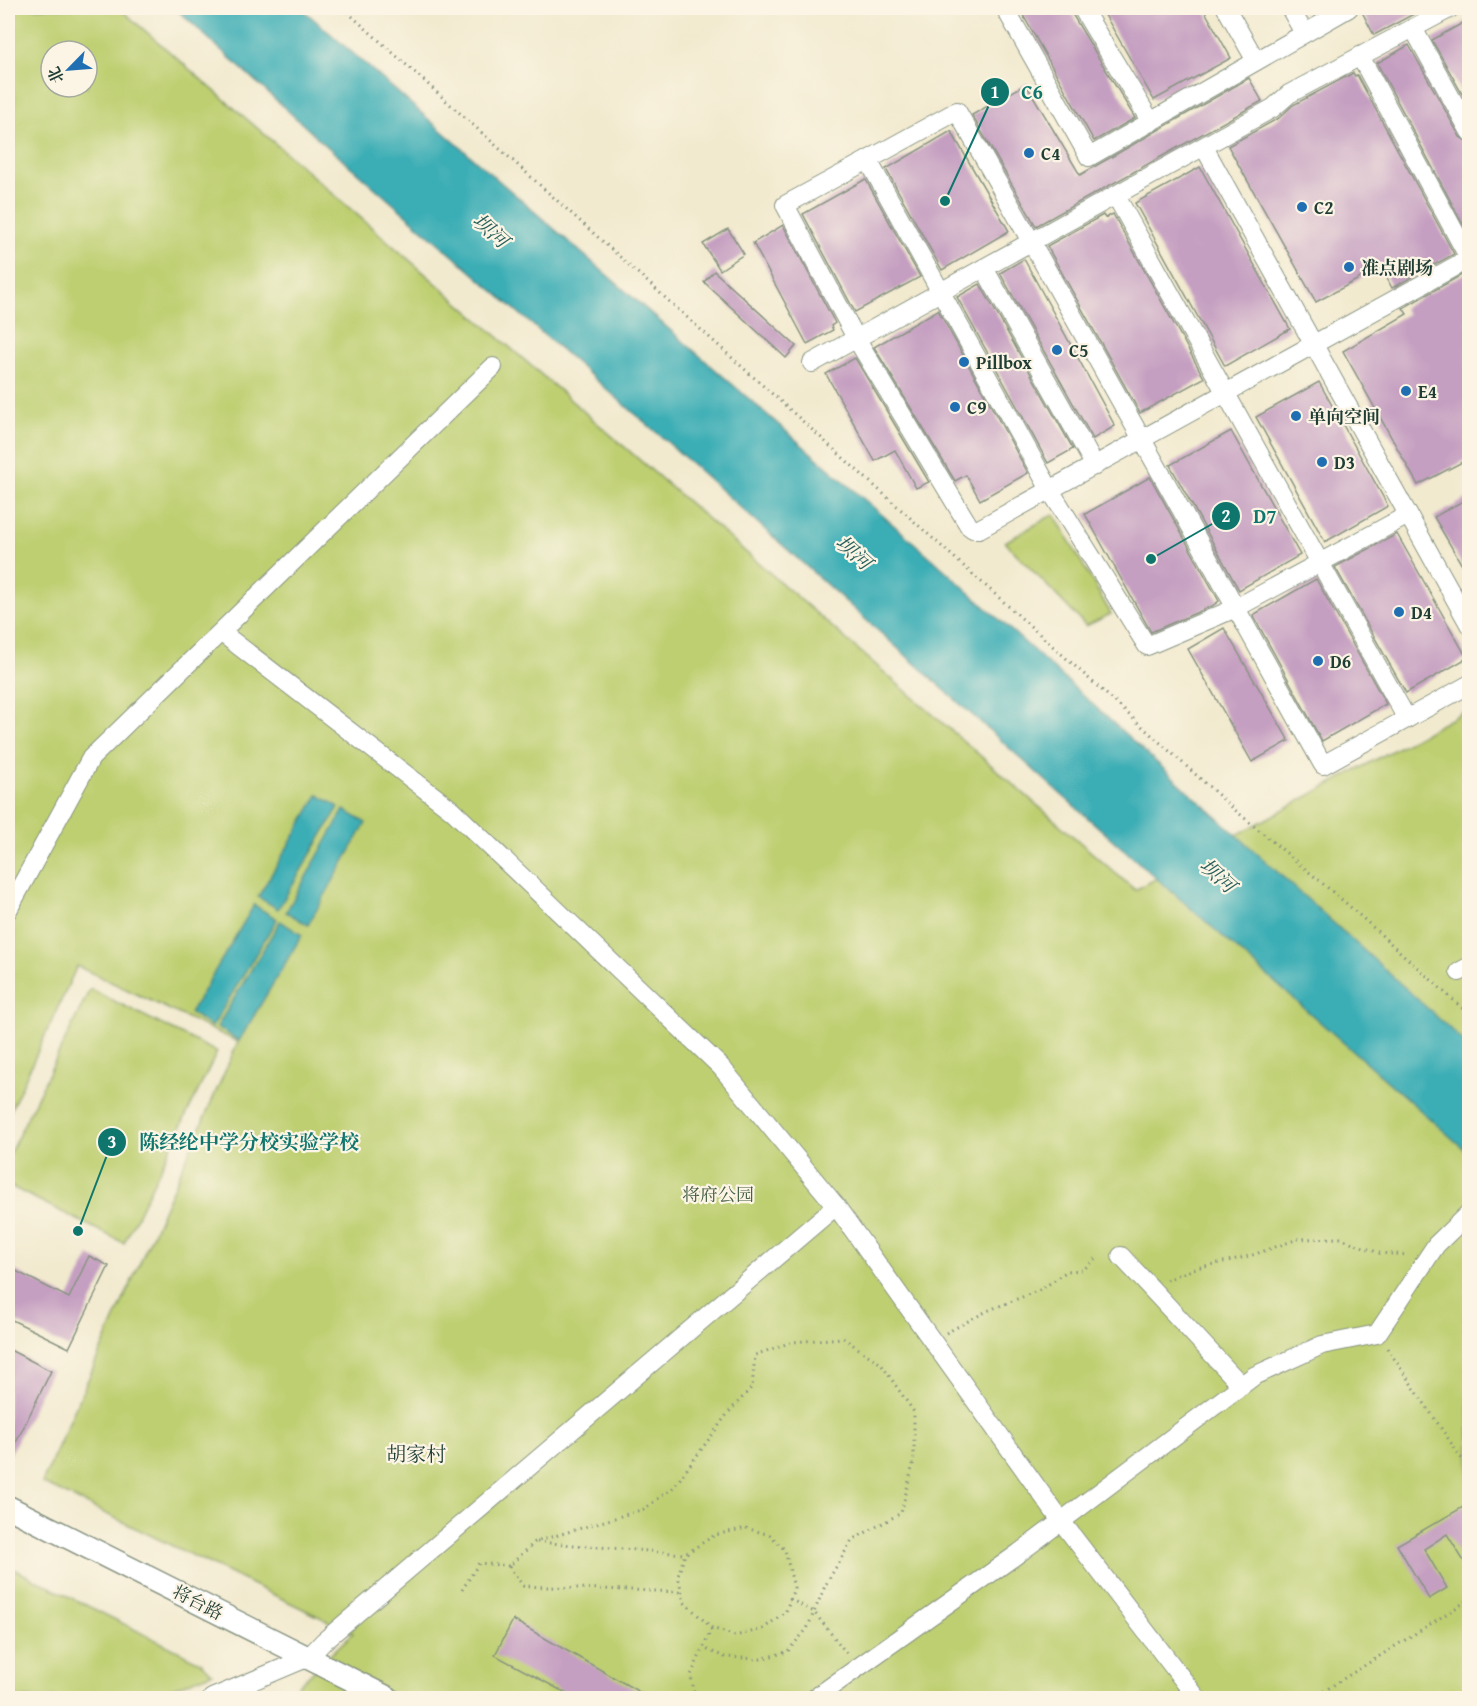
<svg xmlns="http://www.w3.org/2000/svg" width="1477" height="1706" viewBox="0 0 1477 1706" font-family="'Gentium Book Plus','Noto Serif SC',serif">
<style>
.green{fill:#becf71;stroke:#6e8652;stroke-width:1.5;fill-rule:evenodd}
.water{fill:#3badb5;stroke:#2d7574;stroke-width:1.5}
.building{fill:#c59fc1}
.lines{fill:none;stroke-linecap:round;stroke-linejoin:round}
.minor-casing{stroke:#889482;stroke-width:20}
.major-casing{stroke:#889482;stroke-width:25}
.path{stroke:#889482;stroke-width:3;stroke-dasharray:1.5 4.5;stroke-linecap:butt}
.minor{stroke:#fff;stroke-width:18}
.major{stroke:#fff;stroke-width:22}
.poi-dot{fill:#1f6fb2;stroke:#fcf5e5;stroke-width:2}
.labels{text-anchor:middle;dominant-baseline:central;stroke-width:4.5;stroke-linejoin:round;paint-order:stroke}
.poi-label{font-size:18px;font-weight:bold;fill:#1f3d34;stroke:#fcf5e5;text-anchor:start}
.park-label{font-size:18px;fill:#3f5a40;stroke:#fcf5e5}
.street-label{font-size:18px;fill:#1f3d34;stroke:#fcf5e5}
.water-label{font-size:20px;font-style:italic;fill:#275f5b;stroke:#fcf5e5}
.neighbourhood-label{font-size:20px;fill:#1f3d34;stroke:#fcf5e5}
.leader{fill:none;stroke:#0f766e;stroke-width:2}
.callout-dot{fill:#0f766e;stroke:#fcf5e5;stroke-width:2}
.mark-label{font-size:18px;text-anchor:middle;font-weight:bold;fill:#fff}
.callout-label{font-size:20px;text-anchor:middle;font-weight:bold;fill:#0f766e;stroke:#fcf5e5;stroke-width:4.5;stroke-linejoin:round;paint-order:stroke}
</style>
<rect width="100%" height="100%" fill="#fcf5e5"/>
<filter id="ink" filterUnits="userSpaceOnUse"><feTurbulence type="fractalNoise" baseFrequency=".0167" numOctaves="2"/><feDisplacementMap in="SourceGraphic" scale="12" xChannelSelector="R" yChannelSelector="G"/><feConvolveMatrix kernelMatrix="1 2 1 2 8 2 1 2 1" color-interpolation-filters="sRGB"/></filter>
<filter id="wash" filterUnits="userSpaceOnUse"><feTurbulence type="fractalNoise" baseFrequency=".008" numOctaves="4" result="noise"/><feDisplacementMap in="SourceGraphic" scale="24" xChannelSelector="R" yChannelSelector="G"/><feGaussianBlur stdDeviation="1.35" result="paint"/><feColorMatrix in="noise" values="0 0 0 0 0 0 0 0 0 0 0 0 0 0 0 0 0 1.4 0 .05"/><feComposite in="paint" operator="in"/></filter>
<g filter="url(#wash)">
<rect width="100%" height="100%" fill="#f2eacf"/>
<g class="green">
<path d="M8,8H119L1135,890L1469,709V1698H278L288,1695L353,1633L42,1483L238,1042L77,966L8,1116ZM51,51H87V87H51Z"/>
<polygon points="1054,514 1111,614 1086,626 1005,542"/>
<polygon points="90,989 217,1052 124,1243 8,1185 8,1157"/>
<polygon points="8,1566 202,1663 212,1673 147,1698 8,1698"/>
</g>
<g class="water">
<polygon points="175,8 301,8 936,562 1469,1046 1469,1153 1064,797 664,439 321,141"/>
<polygon points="318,795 339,807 278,909 258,897"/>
<polygon points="344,810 366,823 308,925 286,912"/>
<polygon points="254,905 277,919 212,1027 190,1013"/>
<polygon points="280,921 302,935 239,1041 217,1027"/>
</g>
<g id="blocks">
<g class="building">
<polygon points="1019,8 1071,8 1072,14 1135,118 1094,141"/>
<polygon points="1101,8 1203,8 1231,58 1154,100"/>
<polygon points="1360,8 1425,8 1374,35"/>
<polygon points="1470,19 1470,108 1432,40"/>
<polygon points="1409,45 1460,137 1470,143 1470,225 1465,228 1377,63"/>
<polygon points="1353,73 1355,76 1357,75 1454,254 1392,288 1381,267 1316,302 1228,146 1279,118 1293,105"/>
<polygon points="1249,78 1262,101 1036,226 972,115 1026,84 1080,175"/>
<polygon points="951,131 1009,231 942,270 886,169"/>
<polygon points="1200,167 1290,329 1225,366 1135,203"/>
<polygon points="864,180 866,180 920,277 855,312 803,214"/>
<polygon points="1113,214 1204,378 1140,413 1047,246 1103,215 1105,218"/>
<polygon points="783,225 835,323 831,326 833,330 807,344 753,243"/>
<polygon points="728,229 744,254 720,270 703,244"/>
<polygon points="1024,259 1115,426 1093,439 1000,273"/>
<polygon points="714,271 796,346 786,358 704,282"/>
<polygon points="1465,273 1470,281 1470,458 1418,485 1343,351 1407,314 1403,308"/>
<polygon points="980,284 1073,449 1048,463 957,297"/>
<polygon points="938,310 1028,473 980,500 966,475 955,481 874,347"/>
<polygon points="855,358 929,482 916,488 895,450 875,461 826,374"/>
<polygon points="1319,382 1388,506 1325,542 1256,417"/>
<polygon points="1231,431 1300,555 1239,590 1170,465"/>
<polygon points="1150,477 1219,601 1212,606 1151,632 1085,514"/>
<polygon points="1470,497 1470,579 1434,517"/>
<polygon points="1397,534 1467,658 1406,693 1335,567"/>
<polygon points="1316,579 1386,704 1322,741 1253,615"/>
<polygon points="1224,628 1289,741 1252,762 1188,649"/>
<polygon points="89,1256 109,1266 69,1348 8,1318 8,1267 69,1298"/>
<polygon points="8,1349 51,1371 8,1459"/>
<polygon points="1470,1503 1470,1571 1447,1534 1424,1549 1447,1588 1429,1599 1397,1545"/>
<polygon points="513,1620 650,1698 575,1698 495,1655"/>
</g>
</g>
</g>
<g filter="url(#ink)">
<use href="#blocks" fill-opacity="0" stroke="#889482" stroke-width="1.5"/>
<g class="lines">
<defs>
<g id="minor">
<polyline points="1005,8 1089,157 1349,8"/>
<polyline points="1082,8 1151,122"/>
<polyline points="1226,8 1256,61"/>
<polyline points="1290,8 1304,33"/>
<polyline points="1413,28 1470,132"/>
<polyline points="1360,56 1470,260"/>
<polyline points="1204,147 1470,626"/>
<polyline points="868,160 785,205 856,338 969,526 973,529 979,529 1470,258"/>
<polyline points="1116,196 1407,719"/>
<polyline points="984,268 1095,466"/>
<polyline points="812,363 1273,108 1289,94 1451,8"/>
<path d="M1408,515L1236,608L1147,646L1050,490L868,160L957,111C1081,328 1202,547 1323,765L1470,684"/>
<polyline points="222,633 452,810 721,1067 836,1206 1061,1521 1197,1698"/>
<polyline points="8,910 91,758 493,367"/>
<polyline points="1459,972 1470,966"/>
<polyline points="1121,1256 1241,1385"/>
<polyline points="212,1698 309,1657 324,1641 836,1206"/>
<polyline points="815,1698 1019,1553 1254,1376 1322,1345 1377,1334 1436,1245 1470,1212"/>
</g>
<polyline id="major" points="8,1507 388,1698"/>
</defs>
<use href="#minor" class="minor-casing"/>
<use href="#major" class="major-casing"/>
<g class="path">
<polyline points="343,8 1235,810 1347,904 1470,1015"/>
<polyline points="1166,1280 1196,1268 1250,1256 1298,1239 1340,1238 1379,1253 1408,1255"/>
<polyline points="946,1333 987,1311 1042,1289 1067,1271 1083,1270 1096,1258"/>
<polyline points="1387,1348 1470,1471"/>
<polygon points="746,1528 770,1535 785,1550 794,1588 786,1611 763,1629 735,1636 712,1628 684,1602 678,1576 685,1554 715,1535"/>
<polyline points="537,1542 685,1554"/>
<polyline points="509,1566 523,1586 682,1592"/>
<polyline points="462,1590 479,1563 509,1566 535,1542 644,1509 674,1487 728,1413 752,1387 755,1355 792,1342 843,1338 881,1364 914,1412 914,1460 901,1513 852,1540 825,1586 807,1629 787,1652 760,1659 725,1657 703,1648"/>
<polyline points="790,1599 814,1612 848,1655"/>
<polyline points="695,1698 691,1675 712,1628"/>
<polyline points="1313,1698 1470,1599"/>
</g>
<use href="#minor" class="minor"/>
<use href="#major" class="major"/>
</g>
</g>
<g class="poi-dot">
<circle cx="1029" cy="153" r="6"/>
<circle cx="1302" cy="207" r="6"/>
<circle cx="1349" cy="267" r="6"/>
<circle cx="1057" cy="350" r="6"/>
<circle cx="964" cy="362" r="6"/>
<circle cx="1406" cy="391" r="6"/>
<circle cx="955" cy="407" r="6"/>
<circle cx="1296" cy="416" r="6"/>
<circle cx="1322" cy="462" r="6"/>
<circle cx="1399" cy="612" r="6"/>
<circle cx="1318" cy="661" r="6"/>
</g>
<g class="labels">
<g class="poi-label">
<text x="1041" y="153">C4</text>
<text x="1314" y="207">C2</text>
<text x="1361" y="267">准点剧场</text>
<text x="1069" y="350">C5</text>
<text x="976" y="362">Pillbox</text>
<text x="1418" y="391">E4</text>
<text x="967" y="407">C9</text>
<text x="1308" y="416">单向空间</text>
<text x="1334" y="462">D3</text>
<text x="1411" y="612">D4</text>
<text x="1330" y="661">D6</text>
</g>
<g class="park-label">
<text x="718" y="1194">将府公园</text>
</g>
<g class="street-label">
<text transform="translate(198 1602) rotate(27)">将台路</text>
</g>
<g class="water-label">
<text transform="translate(491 230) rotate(42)">坝河</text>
<text transform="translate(854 552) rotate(42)">坝河</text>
<text transform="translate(1218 875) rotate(42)">坝河</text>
</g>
<g class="neighbourhood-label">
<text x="416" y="1453">胡家村</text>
</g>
</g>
<path class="leader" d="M945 201L995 92M1151 559L1226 516M78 1231L112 1142"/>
<g class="callout-dot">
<circle cx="945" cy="201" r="6"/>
<circle cx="1151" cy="559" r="6"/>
<circle cx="78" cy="1231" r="6"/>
<circle cx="995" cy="92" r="15"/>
<circle cx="1226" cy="516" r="15"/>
<circle cx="112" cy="1142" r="15"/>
</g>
<g class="mark-label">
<text x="995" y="98">1</text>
<text x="1226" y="522">2</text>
<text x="112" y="1148">3</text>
</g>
<g class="callout-label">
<text x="1032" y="99">C6</text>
<text x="1265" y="523">D7</text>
<text x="249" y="1149">陈经纶中学分校实验学校</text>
</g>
<rect width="1477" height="1706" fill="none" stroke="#fcf5e5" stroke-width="30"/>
<g transform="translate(69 69) rotate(245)"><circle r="28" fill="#fcf5e5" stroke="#a4ab9e" stroke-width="1.5"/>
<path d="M0-4.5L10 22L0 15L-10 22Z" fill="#1f6fb2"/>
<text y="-9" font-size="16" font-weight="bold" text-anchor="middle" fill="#1f3d34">北</text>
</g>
</svg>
